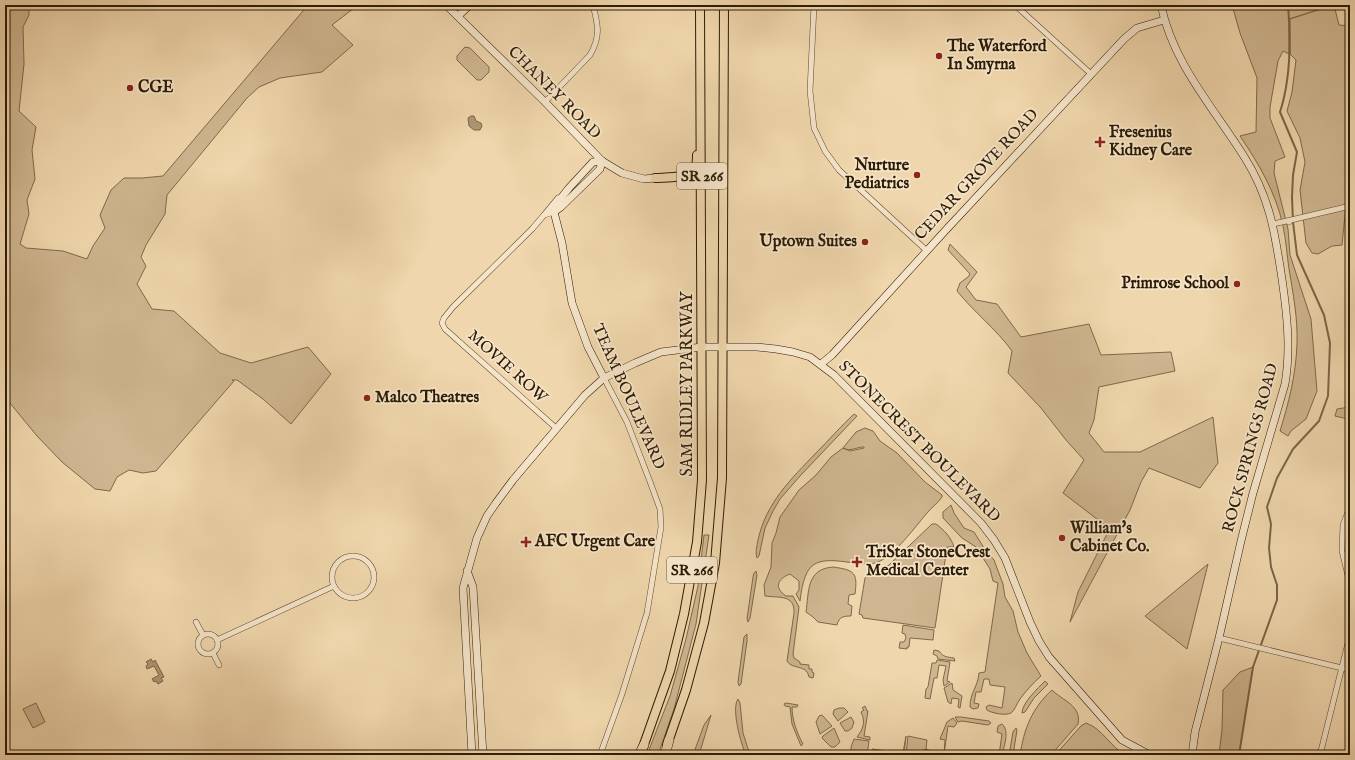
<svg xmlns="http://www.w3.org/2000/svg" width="1355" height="760" viewBox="0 0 1355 760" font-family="'IM FELL English',serif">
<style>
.green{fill:#cfb690;stroke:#7e694a}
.water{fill:#ad9773;stroke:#796647}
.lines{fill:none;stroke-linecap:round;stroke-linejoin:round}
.stream{stroke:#796647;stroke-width:2}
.street-casing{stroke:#5d4a2f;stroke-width:6}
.secondary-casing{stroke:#2c1c05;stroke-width:8}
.primary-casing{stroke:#2c1c05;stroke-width:10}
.highway-casing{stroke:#2c1c05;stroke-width:10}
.street{stroke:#f5e4c9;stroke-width:5}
.secondary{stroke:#f5e4c9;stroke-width:7}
.primary{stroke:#f0d6ac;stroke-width:8}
.highway{stroke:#f0d6ac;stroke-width:9}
.poi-dot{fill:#8f2418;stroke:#f5e4c9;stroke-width:1.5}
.labels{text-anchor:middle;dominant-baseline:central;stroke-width:3.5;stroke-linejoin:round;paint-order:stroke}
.shield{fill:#f5e4c9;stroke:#685840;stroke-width:1}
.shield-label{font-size:15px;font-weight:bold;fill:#2c1c05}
.poi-label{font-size:16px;font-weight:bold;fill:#2c1c05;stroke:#f5e4c9;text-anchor:start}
.street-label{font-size:16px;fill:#2c1c05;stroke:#f5e4c9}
</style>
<rect width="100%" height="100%" fill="#f0d6ac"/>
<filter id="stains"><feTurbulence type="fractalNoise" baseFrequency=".005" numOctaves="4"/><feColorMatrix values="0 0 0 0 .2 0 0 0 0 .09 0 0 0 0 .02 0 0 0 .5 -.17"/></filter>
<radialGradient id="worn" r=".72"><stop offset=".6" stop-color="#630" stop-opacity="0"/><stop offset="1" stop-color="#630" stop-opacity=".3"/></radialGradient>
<g class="green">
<polygon points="5,5 29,5 29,15 23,27 24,64 19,111 36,127 32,150 35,179 27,200 29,214 20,244 26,248 63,251 87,259 93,246 105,228 100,215 111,190 124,178 142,178 163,176 308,5 358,5 332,25 353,45 322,72 280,78 259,87 247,98 167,195 165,214 146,245 141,257 146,266 137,284 152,309 174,311 220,353 251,363 308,347 331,374 291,424 263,399 237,380 232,380 234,381 156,471 143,473 129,470 117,477 110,491 95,489 62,462 37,436 5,397"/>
<path d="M1232,5H1333L1289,19V54L1283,51L1278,61L1270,107V118L1285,157L1275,161L1274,173L1288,229L1290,255L1311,319L1317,391L1306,419L1291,431L1288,436L1280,431C1289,402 1296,374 1297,344C1298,319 1293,293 1289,269C1287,255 1286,240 1283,226C1276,193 1259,164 1240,136L1256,132L1257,78L1240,33Z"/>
<polygon points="1334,5 1339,25 1350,26 1350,164 1342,245 1332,246 1318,254 1312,253 1306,243 1300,190 1305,162 1300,138 1287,111 1292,92 1296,60 1290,54 1290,19"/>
<polygon points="465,47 470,48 489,67 489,72 481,80 477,80 457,60 457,56"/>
<path d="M950,244L977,272L966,287L976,300L997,304L1021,337L1089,324L1101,355L1171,352L1175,371L1099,387L1094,420L1089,433L1104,452H1140L1213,417L1218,463L1200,488L1149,468L1141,482L1130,510L1070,622L1078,592L1107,534L1106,526L1063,493L1084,460L1066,440L1041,408L1008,373L1012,351C996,329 974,312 957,291L960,283L968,277L970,274L948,250Z"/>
<polygon points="1350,407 1350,418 1348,419 1335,416 1337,409"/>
<path d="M854,414L857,416L800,476L780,499L773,511L765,528L759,556L757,558C755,553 757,546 758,540C766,503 791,479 816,453C829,440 841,426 854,414Z"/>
<path d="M865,428L873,431L880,441L897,453L925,482L942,495V497C938,503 932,507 927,513C916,526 894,556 878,562C871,565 862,564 854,563C815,557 805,560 800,601L796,594L799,590V581L790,574C777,579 774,588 786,596H793L799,607L793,654L794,658L800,662V664L809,665V669H812V672L814,673L813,678L809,677C807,664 792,670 787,661L794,613C795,594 778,598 765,596L764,585L771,567L772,543L776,533L780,517L799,490L816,475L831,457L843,448L850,451L864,448V447C856,447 851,452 843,448L856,432Z"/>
<path d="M951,505L954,513L964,528L974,532L986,551L994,560L1003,584L1005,597L1013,611L1018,632L1027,653L1041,676C1033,683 1026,691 1020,699C1017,703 1015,710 1011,713C1006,716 991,713 987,710L986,707L989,705L1002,708L1005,687L990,685L989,679H984L981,692H976L974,703L979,704L978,708L973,709L970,707C970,692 978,687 979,673L985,672L998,583L993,581L990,569L976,547L962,538L943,518V512Z"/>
<path d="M932,524H936C944,530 951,537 954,547H947L935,628L863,618L862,615L859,614L865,578L869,574L889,565Z"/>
<polygon points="704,535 709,535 696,624 674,709 658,755 647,755 670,696 686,639 698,586"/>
<polygon points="1208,564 1187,649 1145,616"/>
<path d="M833,567C854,570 858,572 855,594L849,595L848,604L852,606L851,616C843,616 839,617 837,625L818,622L813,617L806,612C809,592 806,569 833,567Z"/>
<polygon points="756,571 757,575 750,618 748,622 747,619 753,577 754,573"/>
<polygon points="903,625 934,630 933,640 910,638 909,647 907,647 907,649 899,648 900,642 904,642 906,638 905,634 902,633"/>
<polygon points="747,634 747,641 741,684 739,686 738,682 744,637"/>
<path d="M934,650L939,651C943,657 947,657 954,658L955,661L938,659L937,656L933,654Z"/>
<polygon points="937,660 950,662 947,681 950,682 944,686 943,680 946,666 939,665 937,678 934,678 930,699 925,698 926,689 928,687 932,663 936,663"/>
<polygon points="1253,667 1239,755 1219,755 1222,729 1223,690 1240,672"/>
<path d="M1045,681L1048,684L1034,698L1025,712L1022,713C1022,703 1038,688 1045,681Z"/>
<polygon points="952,683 953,690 962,696 960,708 958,707 959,699 952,698 951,704 948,702 944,688"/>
<path d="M1052,690C1062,700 1082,706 1078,724L1051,755H1020C1024,729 1032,708 1052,690Z"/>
<path d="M738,699L740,703L743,733L750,755H746C741,744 731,709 738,699Z"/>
<polygon points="36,703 45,722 33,728 23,709"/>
<path d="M786,703L798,705L797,707H792C792,720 797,733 803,744L801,746L792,724L790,707L785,706L784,704Z"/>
<path d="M865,706L867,711H868L864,736L870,737V740L857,737C863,729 866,722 861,712L864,710L862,708Z"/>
<polygon points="839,708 844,708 848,712 838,721 833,714 834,710"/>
<polygon points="711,715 699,755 693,755 704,725"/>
<polygon points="822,715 832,726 820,734 816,722 819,716"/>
<polygon points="851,717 854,722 852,728 848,731 845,731 840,723"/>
<polygon points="955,717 961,717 989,721 991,723 988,725 962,721 958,722"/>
<polygon points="953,718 957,723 954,727 948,726 944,754 945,740 940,739 947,722"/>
<path d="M1086,723C1103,729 1110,747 1126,755H1055L1081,726Z"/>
<path d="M1002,724C1010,731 1004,746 1002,755H999L1002,734L997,732L998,726Z"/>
<polygon points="834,728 840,742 835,747 831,747 822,738 823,736"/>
<polygon points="1016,728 1017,730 1013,755 1009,755 1013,732"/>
<polygon points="906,736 904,755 889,755 876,752 876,755 871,755 872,749 903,753"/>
<polygon points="908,736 927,740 926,749 931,751 929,752 925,749 919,755 906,755"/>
<polygon points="854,739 869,741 867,755 851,755 851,747"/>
</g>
<g class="water">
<polygon points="471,116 474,116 476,121 481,123 482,126 480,130 474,130 469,126 468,118"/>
<polygon points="151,659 153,662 155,660 164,677 161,678 163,681 158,684 156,681 154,682 152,679 159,675 154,666 147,669 146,666 148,664 146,662"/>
</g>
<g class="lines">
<path class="stream" d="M1239,755L1253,667L1277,600V585L1271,567L1269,548L1271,524L1267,507L1277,478L1293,449L1319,421L1328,396L1330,343L1324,315L1297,255L1293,222L1292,197L1293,175L1297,152L1280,112C1291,78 1291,40 1288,5"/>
<defs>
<g id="street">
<polyline points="814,5 810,91 814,128 825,151 839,170 926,250"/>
<polyline points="1015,5 1090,73"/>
<path d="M545,102L590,55C601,36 598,25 593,5"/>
<polyline points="554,212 544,215 532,229 453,307 444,318 442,323 445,329 556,428"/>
<polyline points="544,215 558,198"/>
<polyline points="1273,224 1291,220 1289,222 1291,220 1350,206"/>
<polyline points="1350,507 1343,525 1342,551 1350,584"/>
<circle cx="353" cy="577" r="21"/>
<polyline points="196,622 203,635"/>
<circle cx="208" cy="644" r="10"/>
<polyline points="1219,638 1350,670"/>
<polyline points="217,640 334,586"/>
<polyline points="213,653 219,665"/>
<polyline points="600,755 622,694 647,613 661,527 660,509 649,479 627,422 604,378"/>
<polyline points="1320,755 1350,635"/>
</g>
<g id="secondary">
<polyline points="446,5 545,102 602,161 622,173 644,179 655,178"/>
<path d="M1161,5C1173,64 1214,108 1245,158C1270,198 1275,233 1282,279C1287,314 1291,349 1285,384L1253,493L1241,541L1219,638L1195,732L1192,755"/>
<polyline points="458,16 470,5"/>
<polyline points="602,161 593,162 569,188 558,202 554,212 562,243 572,303 588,347 604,378"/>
<polyline points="554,212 561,207 600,169 602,161"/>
<polyline points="821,364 832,355 944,232 1124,39 1137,28 1164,20"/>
<polyline points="467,571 473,587 483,755"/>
<polyline points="472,755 463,588 477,538 487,516 496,503 513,480 585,395 604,378 635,363 661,352 702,347 757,347 776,349 793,352 810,357 834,375 981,523 994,540 1005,558 1030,622 1039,641 1049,657 1122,740 1150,755"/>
</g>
<g id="primary">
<path d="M655,178C666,177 689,179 695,168C697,164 697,159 697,155"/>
<polyline points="667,745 686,690 704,623 715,563 722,478 724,5"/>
<polyline points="642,750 670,671 684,614 697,542 702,480 700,5"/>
</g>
<g id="highway">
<polyline points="639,755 644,745"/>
<polyline points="665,755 669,740"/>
</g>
</defs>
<use href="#street" class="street-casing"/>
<use href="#secondary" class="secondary-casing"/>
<use href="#primary" class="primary-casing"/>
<use href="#highway" class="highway-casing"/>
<use href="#street" class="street"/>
<use href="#secondary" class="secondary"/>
<use href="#primary" class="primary"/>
<use href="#highway" class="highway"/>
</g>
<g class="poi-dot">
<circle cx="939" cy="56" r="4"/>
<circle cx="130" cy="88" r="4"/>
<path d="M1098 136h4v4h4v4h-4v4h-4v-4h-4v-4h4z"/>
<circle cx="917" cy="175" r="4"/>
<circle cx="865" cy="242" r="4"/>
<circle cx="1237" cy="284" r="4"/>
<circle cx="367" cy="398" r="4"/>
<circle cx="1062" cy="538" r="4"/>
<path d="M524 536h4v4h4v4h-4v4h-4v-4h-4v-4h4z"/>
<path d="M855 556h4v4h4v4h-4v4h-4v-4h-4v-4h4z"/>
</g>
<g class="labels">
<g class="shield">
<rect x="677" y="163" width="50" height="26" rx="3"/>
<rect x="667" y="557" width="50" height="26" rx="3"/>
</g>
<g class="shield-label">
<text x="702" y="176">SR 266</text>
<text x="692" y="570">SR 266</text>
</g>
<g class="poi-label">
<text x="947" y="47">The Waterford<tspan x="947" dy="18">In Smyrna</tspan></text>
<text x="138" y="88">CGE</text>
<text x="1109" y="133">Fresenius<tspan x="1109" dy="18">Kidney Care</tspan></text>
<text x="909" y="166" text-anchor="end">Nurture<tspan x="909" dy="18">Pediatrics</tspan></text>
<text x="857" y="242" text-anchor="end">Uptown Suites</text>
<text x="1229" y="284" text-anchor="end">Primrose School</text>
<text x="375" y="398">Malco Theatres</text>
<text x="1070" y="529">William's<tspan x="1070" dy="18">Cabinet Co.</tspan></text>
<text x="535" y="542">AFC Urgent Care</text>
<text x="866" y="553">TriStar StoneCrest<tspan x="866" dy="18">Medical Center</tspan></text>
</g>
<g class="street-label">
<text transform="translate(554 93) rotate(45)">CHANEY ROAD</text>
<text transform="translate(977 175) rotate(-47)">CEDAR GROVE ROAD</text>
<text transform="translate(507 367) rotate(42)">MOVIE ROW</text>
<text transform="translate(688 384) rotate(-90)">SAM RIDLEY PARKWAY</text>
<text transform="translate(628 397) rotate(66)">TEAM BOULEVARD</text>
<text transform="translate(919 442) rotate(45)">STONECREST BOULEVARD</text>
<text transform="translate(1251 448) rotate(-75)">ROCK SPRINGS ROAD</text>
</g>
</g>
<rect width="1355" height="760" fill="none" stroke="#f0d6ac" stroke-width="20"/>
<rect x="6" y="6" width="1343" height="748" fill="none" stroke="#2c1c05" stroke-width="2"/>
<rect x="10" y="10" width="1335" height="740" fill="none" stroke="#2c1c05"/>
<rect width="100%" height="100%" filter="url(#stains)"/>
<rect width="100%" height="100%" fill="url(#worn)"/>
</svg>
